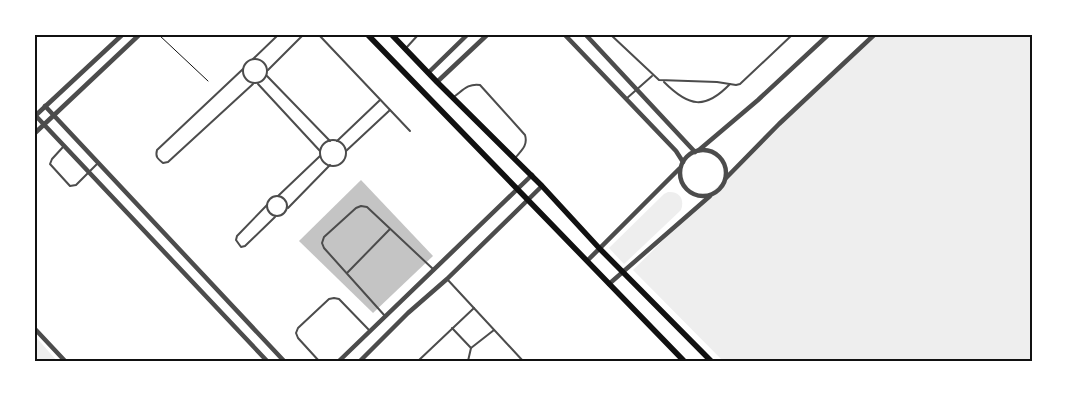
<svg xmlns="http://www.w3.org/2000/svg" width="1067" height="396" viewBox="0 0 1067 396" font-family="Lato,sans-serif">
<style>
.green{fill:#eee}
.building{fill:#c4c4c4}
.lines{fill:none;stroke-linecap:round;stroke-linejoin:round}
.path{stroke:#111;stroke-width:1}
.service{stroke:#4c4c4c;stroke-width:2}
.minor{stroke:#4c4c4c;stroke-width:4.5}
.secondary{stroke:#111;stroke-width:5.5}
.neatline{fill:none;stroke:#111;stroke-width:2}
</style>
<rect width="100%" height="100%" fill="#fff"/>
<g class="green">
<polygon points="871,35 1032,35 1032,361 723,361 633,270"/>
<path d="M668,192C679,191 685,199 681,210L624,264L609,248L664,194Z"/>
<polygon points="35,336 57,361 35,361"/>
</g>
<polygon class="building" points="361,180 433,256 373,313 299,241"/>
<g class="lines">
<polyline class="path" points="159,35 208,81"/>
<g class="service">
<polyline points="319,35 410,131"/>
<polyline points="611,35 659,80 717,82 736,85 740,84 792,35"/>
<polyline points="407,47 418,35"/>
<circle cx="255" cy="71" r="12"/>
<polyline points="253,59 278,35"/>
<path d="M243,69L157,150C155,157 158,159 163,163L168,162L253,84"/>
<polyline points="268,70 303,35"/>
<polyline points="267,76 330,141"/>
<path d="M664,82C689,107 705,110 730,84"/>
<polyline points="258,84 320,151"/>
<path d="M455,96C463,90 469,83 480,85L525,135C528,145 522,150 516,157"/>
<polyline points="626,99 652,76"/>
<circle cx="333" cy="153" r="13"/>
<polyline points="337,141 380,100"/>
<polyline points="63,147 52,159 50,164 70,186 76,185 97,164"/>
<polyline points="346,151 390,110"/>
<circle cx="277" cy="206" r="10"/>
<polyline points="278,196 320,156"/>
<polyline points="267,205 237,236 236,240 241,247 245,246 275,217"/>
<polyline points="288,208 330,165"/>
<polyline points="347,273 390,229"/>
<polyline points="447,279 523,361"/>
<polyline points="385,316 324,248 322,243 324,237 356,208 361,206 367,207 433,269"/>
<polyline points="452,328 471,348"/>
<polyline points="319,361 298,338 296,333 298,328 329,299 334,298 339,299 369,330"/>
<polyline points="418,361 474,308"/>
<polyline points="468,361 471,348 494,330"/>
</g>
<g class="minor">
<polyline points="565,35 676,151 683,162"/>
<polyline points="586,35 695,152"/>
<polyline points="429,72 467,35"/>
<polyline points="437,82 487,35"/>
<polyline points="45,106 284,361"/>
<polyline points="35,115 267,361"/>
<polyline points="35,116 122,35"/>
<polyline points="35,133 139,35"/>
<circle cx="703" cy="173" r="23"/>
<polyline points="699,150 758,100 828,35"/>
<polyline points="726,178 779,124 874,35"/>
<polyline points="588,260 679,169"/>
<polyline points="609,284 710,196"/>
<polyline points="35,329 65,361"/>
<polyline points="339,361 532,175"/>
<polyline points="360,361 408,313 447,279 542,186"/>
</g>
<g class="secondary">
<path d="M368,35C473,144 579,252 684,361"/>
<polyline points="392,35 437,82 542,186 600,249 711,361"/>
</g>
</g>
<rect width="1067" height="396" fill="none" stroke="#ffffff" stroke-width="72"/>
<rect x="36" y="36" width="995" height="324" class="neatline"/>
</svg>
